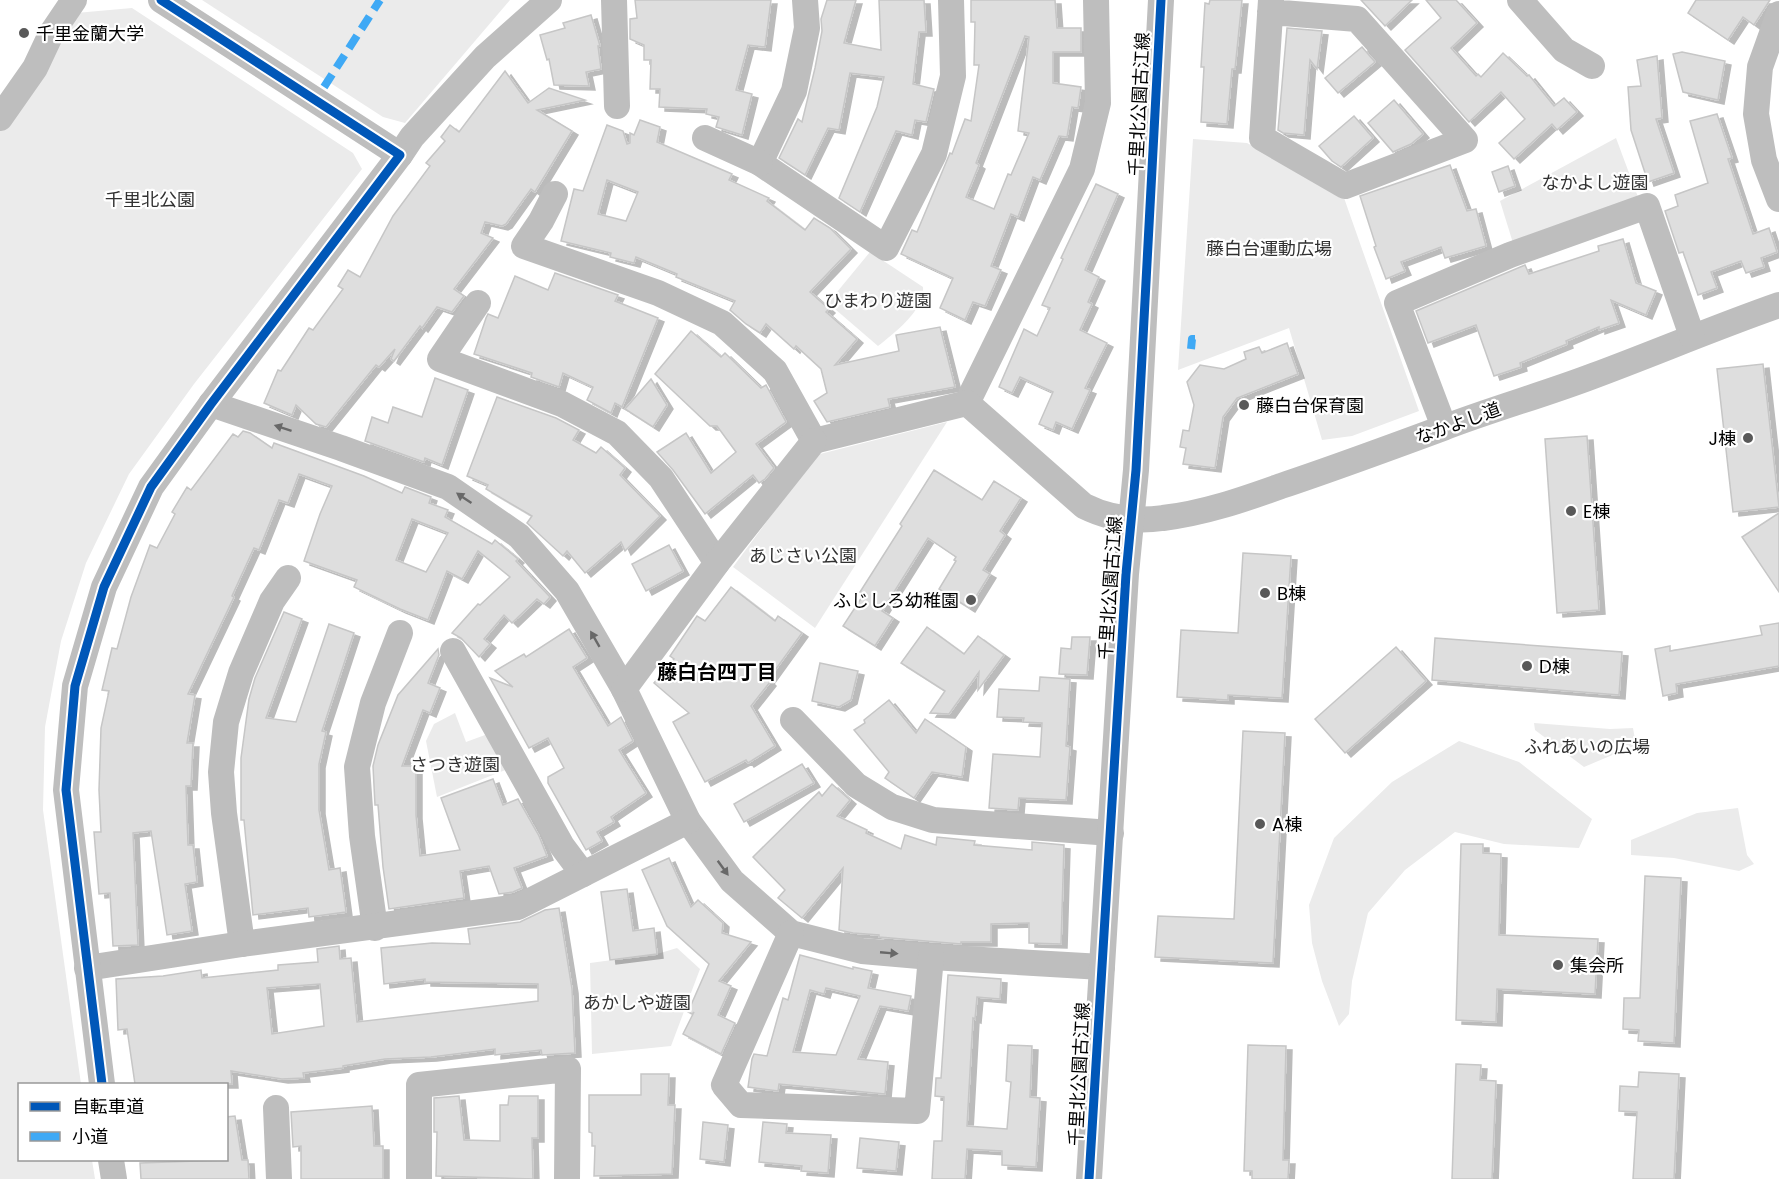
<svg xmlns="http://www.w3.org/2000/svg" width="1779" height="1179" viewBox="0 0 1779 1179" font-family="Poppins,'Noto Sans JP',sans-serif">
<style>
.green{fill:#ebebeb}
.building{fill:#dedede;stroke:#c6c6c6;stroke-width:1.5;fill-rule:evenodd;filter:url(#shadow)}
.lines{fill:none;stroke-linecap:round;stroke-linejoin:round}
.minor{stroke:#bebebe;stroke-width:26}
.quiet{stroke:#3fa9f5;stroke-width:8;stroke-dasharray:15 8;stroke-linecap:butt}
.cycleway-casing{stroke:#fff;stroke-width:13}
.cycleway{stroke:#0057b8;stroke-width:9}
.oneway{fill:#686868}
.poi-dot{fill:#595959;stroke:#fff;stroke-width:2}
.labels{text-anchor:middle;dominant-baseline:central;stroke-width:4.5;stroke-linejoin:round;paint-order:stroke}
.poi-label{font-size:18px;fill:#000;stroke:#fff;text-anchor:start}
.street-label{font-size:18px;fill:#000;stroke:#fff}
.park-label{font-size:18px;fill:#313131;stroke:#fff}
.neighbourhood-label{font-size:20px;font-weight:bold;fill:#000;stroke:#fff}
</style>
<defs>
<filter id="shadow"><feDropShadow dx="6" dy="4" stdDeviation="0" flood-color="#0004"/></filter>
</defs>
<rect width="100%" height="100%" fill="#fff"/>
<g class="green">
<polygon points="202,0 510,0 405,123 383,117"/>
<polygon points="132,8 353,153 362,169 194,384 129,474 86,563 61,641 45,727 43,810 81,1084 20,1084 20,1160 92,1160 95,1179 0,1179 0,128 76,13"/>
<polygon points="1616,138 1638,197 1513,243 1500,201"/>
<polygon points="1193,139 1247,143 1343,195 1419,411 1352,436 1322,440 1289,328 1178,370"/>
<path d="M870,252L923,287C925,310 894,333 878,346L828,303Z"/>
<polygon points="947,422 815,628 733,567 816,455"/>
<polygon points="455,713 466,742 485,735 495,740 508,769 437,797 426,741 434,724"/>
<polygon points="1534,723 1610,729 1633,728 1636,745 1584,767 1535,730"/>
<polygon points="1459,741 1519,762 1592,819 1579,848 1504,844 1455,832 1405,870 1368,913 1352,981 1349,1014 1339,1026 1322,981 1312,943 1309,905 1334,838 1392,782"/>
<polygon points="1738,808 1747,855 1754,864 1739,871 1674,858 1631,855 1631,840 1697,813"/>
<polygon points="677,948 700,969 671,1046 592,1054 590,963 657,954"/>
</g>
<g class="building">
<polygon points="635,0 771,0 765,47 748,45 736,90 752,94 742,135 716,127 719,117 706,114 707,109 659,107 660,89 650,89 651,60 644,60 644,45 630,39 630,19 637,18"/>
<polygon points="827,0 856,0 844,43 881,50 879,0 924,0 926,32 919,32 913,84 934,89 926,122 915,120 912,135 896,131 860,212 839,198 877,107 884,77 850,73 839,130 828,128 805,175 779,158 798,119 802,122 815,68 822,31 821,19"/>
<path d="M971,0H1055L1057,28H1081V52H1053V83L1081,87L1078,108L1072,107L1067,137L1059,136L1040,180L1033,177L1018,217L1011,214L991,266L1001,270L985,306L973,302L965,320L940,308L953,278L901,254L912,230L917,232L950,153L952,154L965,119L971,121L979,65H974L975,22H971ZM1025,36L1029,37L1018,131L1029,133L1011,175L1008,174L994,209L966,197L979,165L976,163Z"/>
<polygon points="1210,0 1242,0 1235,69 1232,69 1227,124 1201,122 1204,67 1201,67 1205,3 1209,4"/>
<polygon points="1361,0 1412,0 1385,26"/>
<polygon points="1426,0 1456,0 1477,23 1451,48 1476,76 1478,74 1481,77 1503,53 1527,76 1529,75 1554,106 1564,98 1577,112 1557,130 1552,124 1514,159 1499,143 1525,119 1501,92 1469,122 1405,50 1441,18"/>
<polygon points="1696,0 1770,0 1754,25 1743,17 1728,40 1688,13"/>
<polygon points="591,15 600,46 598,46 601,69 586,72 589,86 554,85 549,59 547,60 540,35 565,28 563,23"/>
<polygon points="1287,28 1322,31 1317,69 1310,60 1304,135 1283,133 1278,130"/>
<polygon points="1362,47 1375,62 1338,93 1325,78"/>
<polygon points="1682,52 1725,61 1718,100 1683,92 1673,54"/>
<polygon points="1657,56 1662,118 1656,119 1674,173 1648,182 1631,130 1628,87 1641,86 1637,60"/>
<polygon points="505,71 528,103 549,88 585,100 537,110 572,131 535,192 531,189 506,224 502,226 485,222 481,233 493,238 454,289 464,296 452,312 437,307 422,328 420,326 394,361 391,359 395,349 379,367 376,365 326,427 316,424 296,405 292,415 264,403 278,370 281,371 309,328 313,330 343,289 338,286 348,270 360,277 393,216 430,166 426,163 445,141 441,137 450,125 459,132"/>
<polygon points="1394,100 1423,134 1411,144 1393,152 1368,123"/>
<polygon points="1717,114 1732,158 1728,159 1753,234 1769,228 1777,252 1761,258 1764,267 1746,273 1741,261 1711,272 1717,288 1698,295 1683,252 1679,253 1665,211 1678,206 1675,195 1708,183 1690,121"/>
<polygon points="1354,116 1373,138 1341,167 1332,161 1319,146"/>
<path d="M640,120L660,127L657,142L732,174L729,180L769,198L767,201L805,230L814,218L830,228L851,249L810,292L829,309L826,312L857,339L835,365L899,351L896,335L940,327L955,387L888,399L890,407L827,422L814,401L827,393L821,369L796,346L794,349L766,324L760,333L746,324L730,310L735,301L676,277L677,274L636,257L634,263L610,257L611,253L561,241L574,189L583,191L607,125L623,131L627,144L630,143V133L634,135ZM607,180L638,192L626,221L598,214Z"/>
<polygon points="1450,165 1467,211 1476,209 1486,246 1445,258 1441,247 1401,262 1405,271 1386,279 1374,247 1376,246 1360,196"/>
<polygon points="1508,166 1515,186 1499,192 1492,172"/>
<polygon points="1096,184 1118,194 1085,270 1099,277 1088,302 1092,304 1080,330 1107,343 1085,388 1090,390 1072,429 1056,422 1053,430 1039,424 1053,392 1020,377 1012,393 999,387 1024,329 1037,336 1050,308 1042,305 1063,259 1061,258"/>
<polygon points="1623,239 1636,283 1656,291 1646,315 1611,300 1619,323 1599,330 1599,327 1566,341 1567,344 1520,363 1521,367 1494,376 1476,325 1428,343 1416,311 1525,265 1529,274 1599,251 1598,246"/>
<polygon points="555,273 618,295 615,301 658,318 622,407 615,403 611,413 587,400 593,387 563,373 559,387 531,377 532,373 474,354 486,318 488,314 498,318 515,276 548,290"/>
<polygon points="691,331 721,357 725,353 761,388 766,385 786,422 756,444 774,468 765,479 759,483 753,475 705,514 673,470 657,452 686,433 711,473 736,452 717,426 710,426 655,374"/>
<polygon points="1287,343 1298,374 1237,398 1223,417 1215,468 1183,464 1186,448 1180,447 1183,430 1189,431 1194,405 1187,382 1200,365 1224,369 1246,359 1244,352 1259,347 1262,353"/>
<polygon points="1763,364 1779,507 1733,512 1717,369"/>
<polygon points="435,378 468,390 442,465 425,458 424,462 365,441 372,417 388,423 393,407 422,417"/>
<polygon points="651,379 667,405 653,427 625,409"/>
<polygon points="497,397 556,418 579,430 573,440 596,453 601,447 625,468 620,475 660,516 625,551 621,542 585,573 567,551 563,556 527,523 532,516 486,489 488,485 467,476"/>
<path d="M243,431L250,433L272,448L274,443L364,476L402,493L405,487L431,497L429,503L448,510L445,517L492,544L495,540L518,559L516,561L550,597L544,604L537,599L512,623L504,615L484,639L490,644L479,657L461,638L452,633L478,604L480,605L510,577L478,551L462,579L447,571L428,620L400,609L354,587L357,580L304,561L320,514L332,486L299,474L288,503L279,500L259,550L254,548L232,596L234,597L188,694L195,695L187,743H193L191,786H186L188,845H193L197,882L185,884L192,931L167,935L151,831L133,833L138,945L113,946L110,893L99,894L94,832H101L99,790L101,728L109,691L102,690L112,648L117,649L131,597L150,545L157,548L175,514L172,512L187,487L191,490L233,434L238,437ZM412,519L448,533L426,572L396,560Z"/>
<polygon points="1587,436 1599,610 1557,613 1545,439"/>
<polygon points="934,470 982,500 994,481 1021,498 1000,531 1005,535 983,570 990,574 969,608 939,589 956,561 954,560 956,557 928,538 882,611 893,618 875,646 843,626 864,594 860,592 902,526 900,524"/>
<polygon points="1779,513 1779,592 1742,537"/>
<polygon points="669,545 683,571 646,591 632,564"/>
<polygon points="1243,553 1291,556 1282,698 1228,695 1228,700 1177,697 1181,630 1238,633"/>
<polygon points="731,587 775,621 778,616 802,633 768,680 770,682 751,706 775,746 748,763 746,760 705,782 673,722 689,713 654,683 674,659 670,656 697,616 705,621"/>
<polygon points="284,612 302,619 266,718 296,722 329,624 354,633 322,731 326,732 319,764 319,810 329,870 340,868 346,912 309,917 308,908 253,915 244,820 241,820 241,758 249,699 255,678"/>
<polygon points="1779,623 1779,666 1676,684 1677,693 1663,696 1655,649 1670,646 1670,651 1762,635 1760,626"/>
<polygon points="927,627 964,654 978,636 1004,655 978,690 979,672 949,714 930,713 945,691 901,663"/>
<polygon points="569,629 587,658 573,667 608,726 621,717 633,741 619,750 646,793 611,817 614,822 597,832 602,841 586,850 548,783 548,777 564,768 548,738 529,748 490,678 513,687 495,671 524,654 526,657"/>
<polygon points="1072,637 1090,637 1087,675 1059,674 1061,648 1071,649"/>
<polygon points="1435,638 1622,652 1619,695 1432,680"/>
<polygon points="1396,647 1426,681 1345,753 1315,719"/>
<polygon points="438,649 439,655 428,683 440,688 430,713 423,710 402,766 416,766 416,815 420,856 460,850 441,798 493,779 503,805 518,799 539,836 547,856 514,868 522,888 513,892 499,894 489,866 460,871 464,898 389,909 383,867 378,805 375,805 373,766 378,745 398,695"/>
<polygon points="820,663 858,671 851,700 839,707 812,701"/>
<polygon points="1040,677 1070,679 1066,746 1070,747 1066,800 1019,798 1018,810 989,808 993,754 1040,757 1042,723 1023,722 1024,718 997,717 999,689 1039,691"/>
<polygon points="889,700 916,733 925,719 966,747 962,777 932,772 914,798 885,778 889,772 854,730 865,723 864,720"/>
<polygon points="1243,731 1285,733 1273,963 1155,957 1158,916 1234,919"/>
<polygon points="802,764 814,783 744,822 734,804"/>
<polygon points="832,784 850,800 837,816 867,830 866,833 901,849 905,835 936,845 937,837 975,841 974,845 1032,850 1032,842 1064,845 1061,944 1029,943 1029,923 991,924 991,942 961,942 961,944 879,937 879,935 853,933 839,930 843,868 802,918 778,898 785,890 753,857 819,792 822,796"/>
<polygon points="1461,844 1483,844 1483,853 1501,854 1499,935 1598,939 1595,994 1497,989 1496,1022 1456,1020"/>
<polygon points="669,858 691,907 698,900 723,923 722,933 751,942 719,981 731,986 718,1015 735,1023 721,1054 683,1034 694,1012 692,1014 688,1012 709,964 667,926 642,870"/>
<polygon points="1645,876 1681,878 1674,1043 1638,1041 1639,1030 1623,1029 1624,998 1640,998"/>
<polygon points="627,889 633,931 654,928 657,954 610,960 601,892"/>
<path d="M559,908L572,989L575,1053L542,1055L541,1050L495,1055V1049L431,1057L385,1059L343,1066V1068L303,1073L304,1078L282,1079L231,1071L232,1084H135L127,1029L118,1030L116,979L163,976L201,970L202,978L278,970V965L318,962L317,949L339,946L340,959L351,958L357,1022L538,1001V984L425,982V979L384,984L381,948L432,943L470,944L468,929L520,922L545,910ZM320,984L324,1026L272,1034L267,988Z"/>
<path d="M800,955L853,969V967L872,971L868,988L911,996L908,1011L880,1006L858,1059L888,1062L885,1094L779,1084L778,1091L748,1087L752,1059L754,1054L767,1056L783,998L788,1000ZM826,988L860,996L836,1055L793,1052L810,990L824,994Z"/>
<polygon points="948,975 1001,979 1000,999 977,997 975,1019 973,1018 967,1126 1007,1129 1011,1082 1006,1081 1008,1045 1032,1046 1030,1097 1040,1098 1036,1167 1002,1165 1002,1151 967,1149 965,1179 932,1179 934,1141 942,1141 944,1097 935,1096 936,1078 941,1078"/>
<polygon points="1248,1045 1286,1046 1283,1160 1289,1160 1288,1179 1252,1179 1252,1171 1244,1171"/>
<polygon points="1456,1064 1481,1065 1480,1080 1496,1081 1492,1179 1452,1179"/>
<polygon points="1639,1072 1679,1074 1674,1179 1633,1179 1637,1112 1619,1111 1620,1086 1638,1087"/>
<polygon points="641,1074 669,1074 668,1105 675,1105 672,1174 594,1176 595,1146 592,1146 592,1133 589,1132 589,1095 641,1095"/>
<polygon points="459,1096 464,1140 500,1141 500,1105 508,1105 509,1096 538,1096 538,1138 532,1138 533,1179 436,1176 437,1132 434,1132 434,1098"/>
<polygon points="372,1106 374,1146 383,1146 383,1179 301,1179 301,1146 293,1147 291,1112"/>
<polygon points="235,1116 242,1160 248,1160 249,1179 141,1179 140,1163 226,1160 226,1117"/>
<polygon points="703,1122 728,1125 724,1162 700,1159"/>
<polygon points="763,1122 787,1124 786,1133 831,1135 828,1173 801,1171 802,1166 759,1162"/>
<polygon points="860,1138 899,1142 896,1171 857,1168"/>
</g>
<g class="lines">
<g class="minor">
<polyline points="614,0 617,106"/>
<polyline points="805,0 807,28 794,91 760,163 886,248 934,154 953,76 951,0"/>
<polyline points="1520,0 1564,50 1592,66"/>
<polyline points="1270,12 1357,19 1465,140 1345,186 1262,138 1271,0"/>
<polyline points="1779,14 1760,67 1756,114 1764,160 1779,199"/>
<polyline points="0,118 35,68 51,34 74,0"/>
<polyline points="705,138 760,163"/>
<polyline points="400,155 412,137 485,57 549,0"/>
<polyline points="555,194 541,221 524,246 658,293 722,323 775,371 814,441 967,403 1082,169 1098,103 1096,0"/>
<polyline points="478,303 440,359 562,404 617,433 661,478 717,563"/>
<path d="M967,403L1084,506C1108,518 1136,522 1163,518C1204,513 1242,500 1281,486C1335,468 1389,448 1443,428C1492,409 1543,395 1593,376C1655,353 1716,327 1779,305"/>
<polyline points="211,404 341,448 448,487 519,536 567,591 624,689 688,821 732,881 791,933 862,951 931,957 1102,967"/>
<polyline points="1444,427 1397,303 1510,255 1647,206 1692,336"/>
<polyline points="453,651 562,846 583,874"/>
<polyline points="624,689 717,563 814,441"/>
<polyline points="793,720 856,785 892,807 933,820 1111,833"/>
<polyline points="375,928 362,836 357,767 373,703 400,633"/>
<polyline points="791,933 724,1085 741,1105 917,1111 931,957"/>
<polyline points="242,944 224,813 221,772 226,722 241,673 272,601 288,578"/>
<polyline points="87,968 242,944 518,907 688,821"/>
<polyline points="102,1084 66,790 75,686 104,587 151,487 211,404 400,155 161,0"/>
<polyline points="276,1108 279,1179"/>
<polyline points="111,1160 114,1179"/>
<polyline points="419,1179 419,1085 568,1069 567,1179"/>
<polyline points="1089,1179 1126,574 1136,470 1161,0"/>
</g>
<g class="quiet">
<polyline points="324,87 380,0"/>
<polyline points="1191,349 1192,339 1195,339"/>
</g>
<defs>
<g id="cycleway">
<polyline points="102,1084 66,790 75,686 104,587 151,487 211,404 400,155 161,0"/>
<polyline points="1089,1179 1126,574 1136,470 1161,0"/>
</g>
</defs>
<use href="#cycleway" class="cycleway-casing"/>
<use href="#cycleway" class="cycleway"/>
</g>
<defs><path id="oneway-solid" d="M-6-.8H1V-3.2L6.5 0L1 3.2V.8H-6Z" transform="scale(1.5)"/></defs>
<g class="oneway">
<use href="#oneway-solid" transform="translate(283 428) rotate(-162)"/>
<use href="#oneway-solid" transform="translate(464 498) rotate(-146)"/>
<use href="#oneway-solid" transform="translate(595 639) rotate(-120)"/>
<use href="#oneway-solid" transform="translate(723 868) rotate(54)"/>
<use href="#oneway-solid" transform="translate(889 953) rotate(5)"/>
</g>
<g class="poi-dot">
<circle cx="24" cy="33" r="6"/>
<circle cx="1244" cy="405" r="6"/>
<circle cx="1748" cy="438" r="6"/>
<circle cx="1571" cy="511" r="6"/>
<circle cx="1265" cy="593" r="6"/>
<circle cx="971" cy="600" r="6"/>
<circle cx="1527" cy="666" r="6"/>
<circle cx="1260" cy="824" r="6"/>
<circle cx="1558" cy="965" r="6"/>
</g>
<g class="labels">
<g class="poi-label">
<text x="36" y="33">千里金蘭大学</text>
<text x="1256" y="405">藤白台保育園</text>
<text x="1736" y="438" text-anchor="end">J棟</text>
<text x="1583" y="511">E棟</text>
<text x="1277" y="593">B棟</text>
<text x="959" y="600" text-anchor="end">ふじしろ幼稚園</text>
<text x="1539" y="666">D棟</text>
<text x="1272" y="824">A棟</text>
<text x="1570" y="965">集会所</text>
</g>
<g class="street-label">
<text transform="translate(1139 104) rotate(-87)">千里北公園古江線</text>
<text transform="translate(1458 423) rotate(-20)">なかよし道</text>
<text transform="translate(1110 588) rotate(-86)">千里北公園古江線</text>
<text transform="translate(1079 1074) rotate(-87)">千里北公園古江線</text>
</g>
<g class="park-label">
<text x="1595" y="182">なかよし遊園</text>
<text x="150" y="199">千里北公園</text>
<text x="1269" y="248">藤白台運動広場</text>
<text x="878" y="300">ひまわり遊園</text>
<text x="803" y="555">あじさい公園</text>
<text x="1587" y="746">ふれあいの広場</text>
<text x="455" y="764">さつき遊園</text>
<text x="637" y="1002">あかしや遊園</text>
</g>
<g class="neighbourhood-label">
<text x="717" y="672">藤白台四丁目</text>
</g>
</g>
<rect x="18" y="1083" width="210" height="78" fill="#ffffff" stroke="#999999" stroke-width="1.5"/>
<rect x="30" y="1102" width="30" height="9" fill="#0057b8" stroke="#999999" stroke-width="1.5"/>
<text x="72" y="1113" font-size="18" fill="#000000">自転車道</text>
<rect x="30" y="1132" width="30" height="9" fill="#3fa9f5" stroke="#999999" stroke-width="1.5"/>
<text x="72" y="1143" font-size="18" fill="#000000">小道</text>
</svg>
